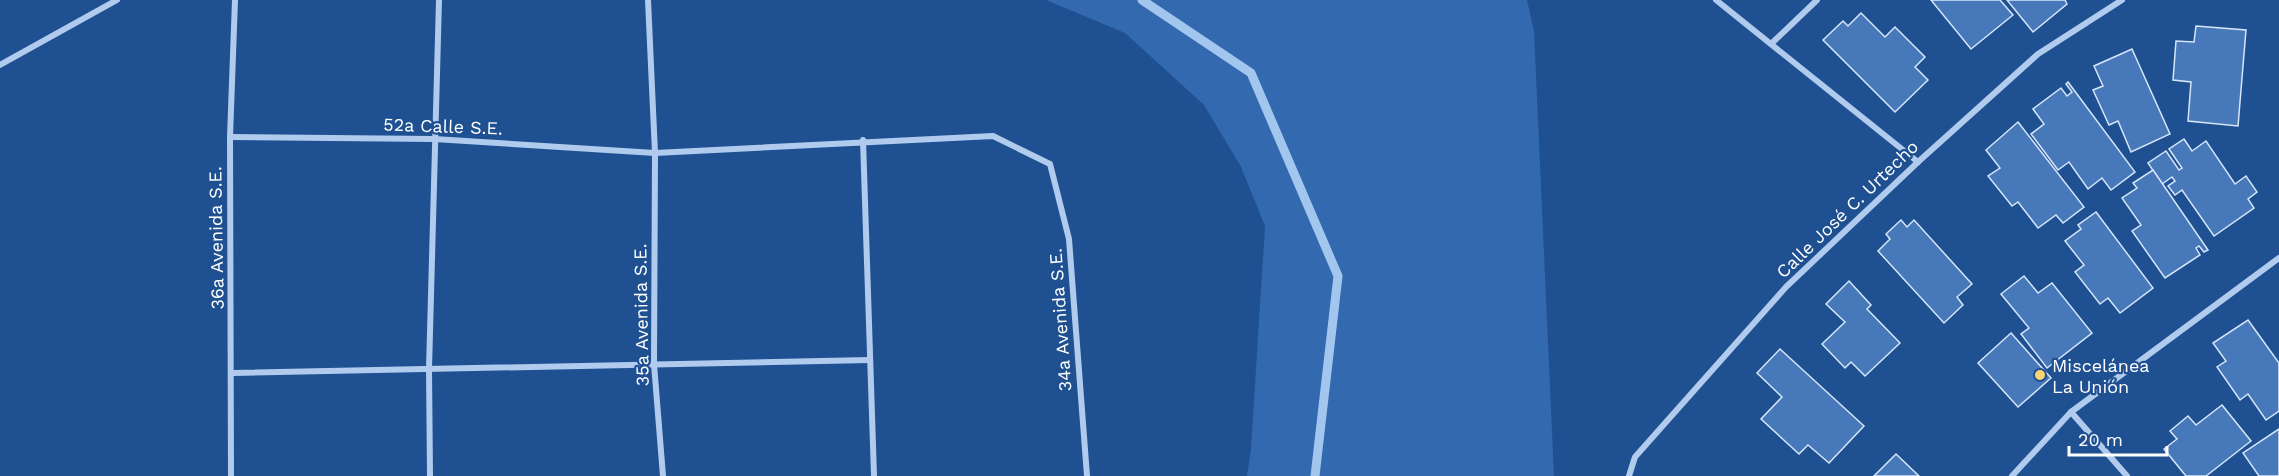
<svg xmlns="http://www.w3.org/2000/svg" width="2279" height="476" viewBox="0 0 2279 476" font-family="'Work Sans',sans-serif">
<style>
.green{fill:#3269af}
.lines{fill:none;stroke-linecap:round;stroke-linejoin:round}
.stream{stroke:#a3c6ef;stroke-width:9}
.building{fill:#4778b9;stroke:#d6e6fa;stroke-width:1.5}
.minor{stroke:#b0cbee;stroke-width:6}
.poi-dot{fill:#fcd570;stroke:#1f5091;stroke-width:2}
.labels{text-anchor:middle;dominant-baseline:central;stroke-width:4.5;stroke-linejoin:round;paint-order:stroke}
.street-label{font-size:18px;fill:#fff;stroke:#1f5091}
.poi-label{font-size:18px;fill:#fff;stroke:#1f5091;text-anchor:start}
</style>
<rect width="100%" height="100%" fill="#1f5091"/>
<polygon class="green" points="1046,0 1527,0 1534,31 1554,476 1247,476 1251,448 1265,226 1241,167 1204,105 1125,33"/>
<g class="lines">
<polyline class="stream" points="1142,0 1251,73 1338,276 1315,476"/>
</g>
<g class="building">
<polygon points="1931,0 2000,0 2013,15 1971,49"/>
<polygon points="2007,0 2065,0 2067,4 2033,32"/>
<polygon points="1861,13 1885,37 1895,27 1925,57 1915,67 1928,80 1895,112 1823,40 1843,21 1848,26"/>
<polygon points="2196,26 2246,30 2238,126 2188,121 2191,82 2173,80 2176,41 2194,42"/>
<polygon points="2132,49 2170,134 2131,152 2118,121 2109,125 2093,90 2103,86 2094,66"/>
<polygon points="2068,82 2135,172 2111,190 2102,178 2088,189 2069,162 2058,170 2031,134 2044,124 2033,109 2061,88 2067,96 2072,92 2066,84"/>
<polygon points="2018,122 2084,207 2063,223 2056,215 2038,228 2018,202 2012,206 1988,176 2000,168 1986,150"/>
<polygon points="2184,139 2192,151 2206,141 2235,184 2246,176 2257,192 2248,199 2254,208 2214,236 2182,190 2175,195 2168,186 2175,181 2172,177 2162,184 2148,163 2166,151 2179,170 2182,168 2169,149"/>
<polygon points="2153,170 2208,250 2204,252 2199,246 2196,248 2200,255 2165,278 2132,231 2141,225 2122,198 2137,188 2133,183"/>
<polygon points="2096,212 2153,288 2120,313 2108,298 2100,304 2075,272 2084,265 2065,241 2081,229 2078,225"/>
<polygon points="1901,220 1907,227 1914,220 1972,284 1957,297 1963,305 1944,323 1878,251 1890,239 1886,234"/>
<polygon points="2024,276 2038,293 2052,283 2092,333 2047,368 2021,334 2029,328 2001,294"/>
<polygon points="1849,281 1871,305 1867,309 1900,343 1865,376 1851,362 1845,368 1822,344 1845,322 1826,304"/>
<polygon points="2248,320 2279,363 2279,411 2266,420 2248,394 2240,400 2217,367 2226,361 2213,343"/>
<polygon points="2011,333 2051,378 2018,407 1978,363"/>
<polygon points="1780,349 1864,426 1829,463 1808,445 1799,454 1761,419 1782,397 1757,373"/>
<polygon points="2222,405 2251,441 2206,476 2186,476 2164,449 2177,439 2170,431 2188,416 2196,425"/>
<polygon points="2279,429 2279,476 2259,476 2243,453"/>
<polygon points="1896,454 1919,476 1874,476"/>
</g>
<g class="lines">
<g class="minor">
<polyline points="648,0 655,153 654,364 663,476"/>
<polyline points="1716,0 1918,162"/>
<polyline points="1771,44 1817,0"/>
<polyline points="0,65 117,0"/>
<polyline points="230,137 434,139 655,153 993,136 1050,164 1069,239 1087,476"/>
<polyline points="863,140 874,476"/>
<polyline points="233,373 870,360"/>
<polyline points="2071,412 2127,476"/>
<polyline points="231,476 230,137 235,0"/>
<polyline points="430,476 429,369 439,0"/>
<polyline points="1629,476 1635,457 1786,287 1918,162 2038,54 2122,0"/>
<polyline points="2012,476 2071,412 2279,258"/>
</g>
</g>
<circle class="poi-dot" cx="2040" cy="375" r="6"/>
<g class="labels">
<g class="street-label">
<text transform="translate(443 126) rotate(2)">52a Calle S.E.</text>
<text transform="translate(1847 209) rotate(-44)">Calle José C. Urtecho</text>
<text transform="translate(216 238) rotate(-91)">36a Avenida S.E.</text>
<text transform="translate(641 315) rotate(-91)">35a Avenida S.E.</text>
<text transform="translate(1060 320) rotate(-94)">34a Avenida S.E.</text>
</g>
<g class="poi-label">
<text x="2052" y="365">Miscelánea<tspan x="2052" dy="21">La Unión</tspan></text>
</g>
</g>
<path d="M2069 446v9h98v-9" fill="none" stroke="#ffffff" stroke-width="3"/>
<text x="2078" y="446" font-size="18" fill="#ffffff" stroke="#1f5091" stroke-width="4.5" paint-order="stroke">20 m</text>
</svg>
